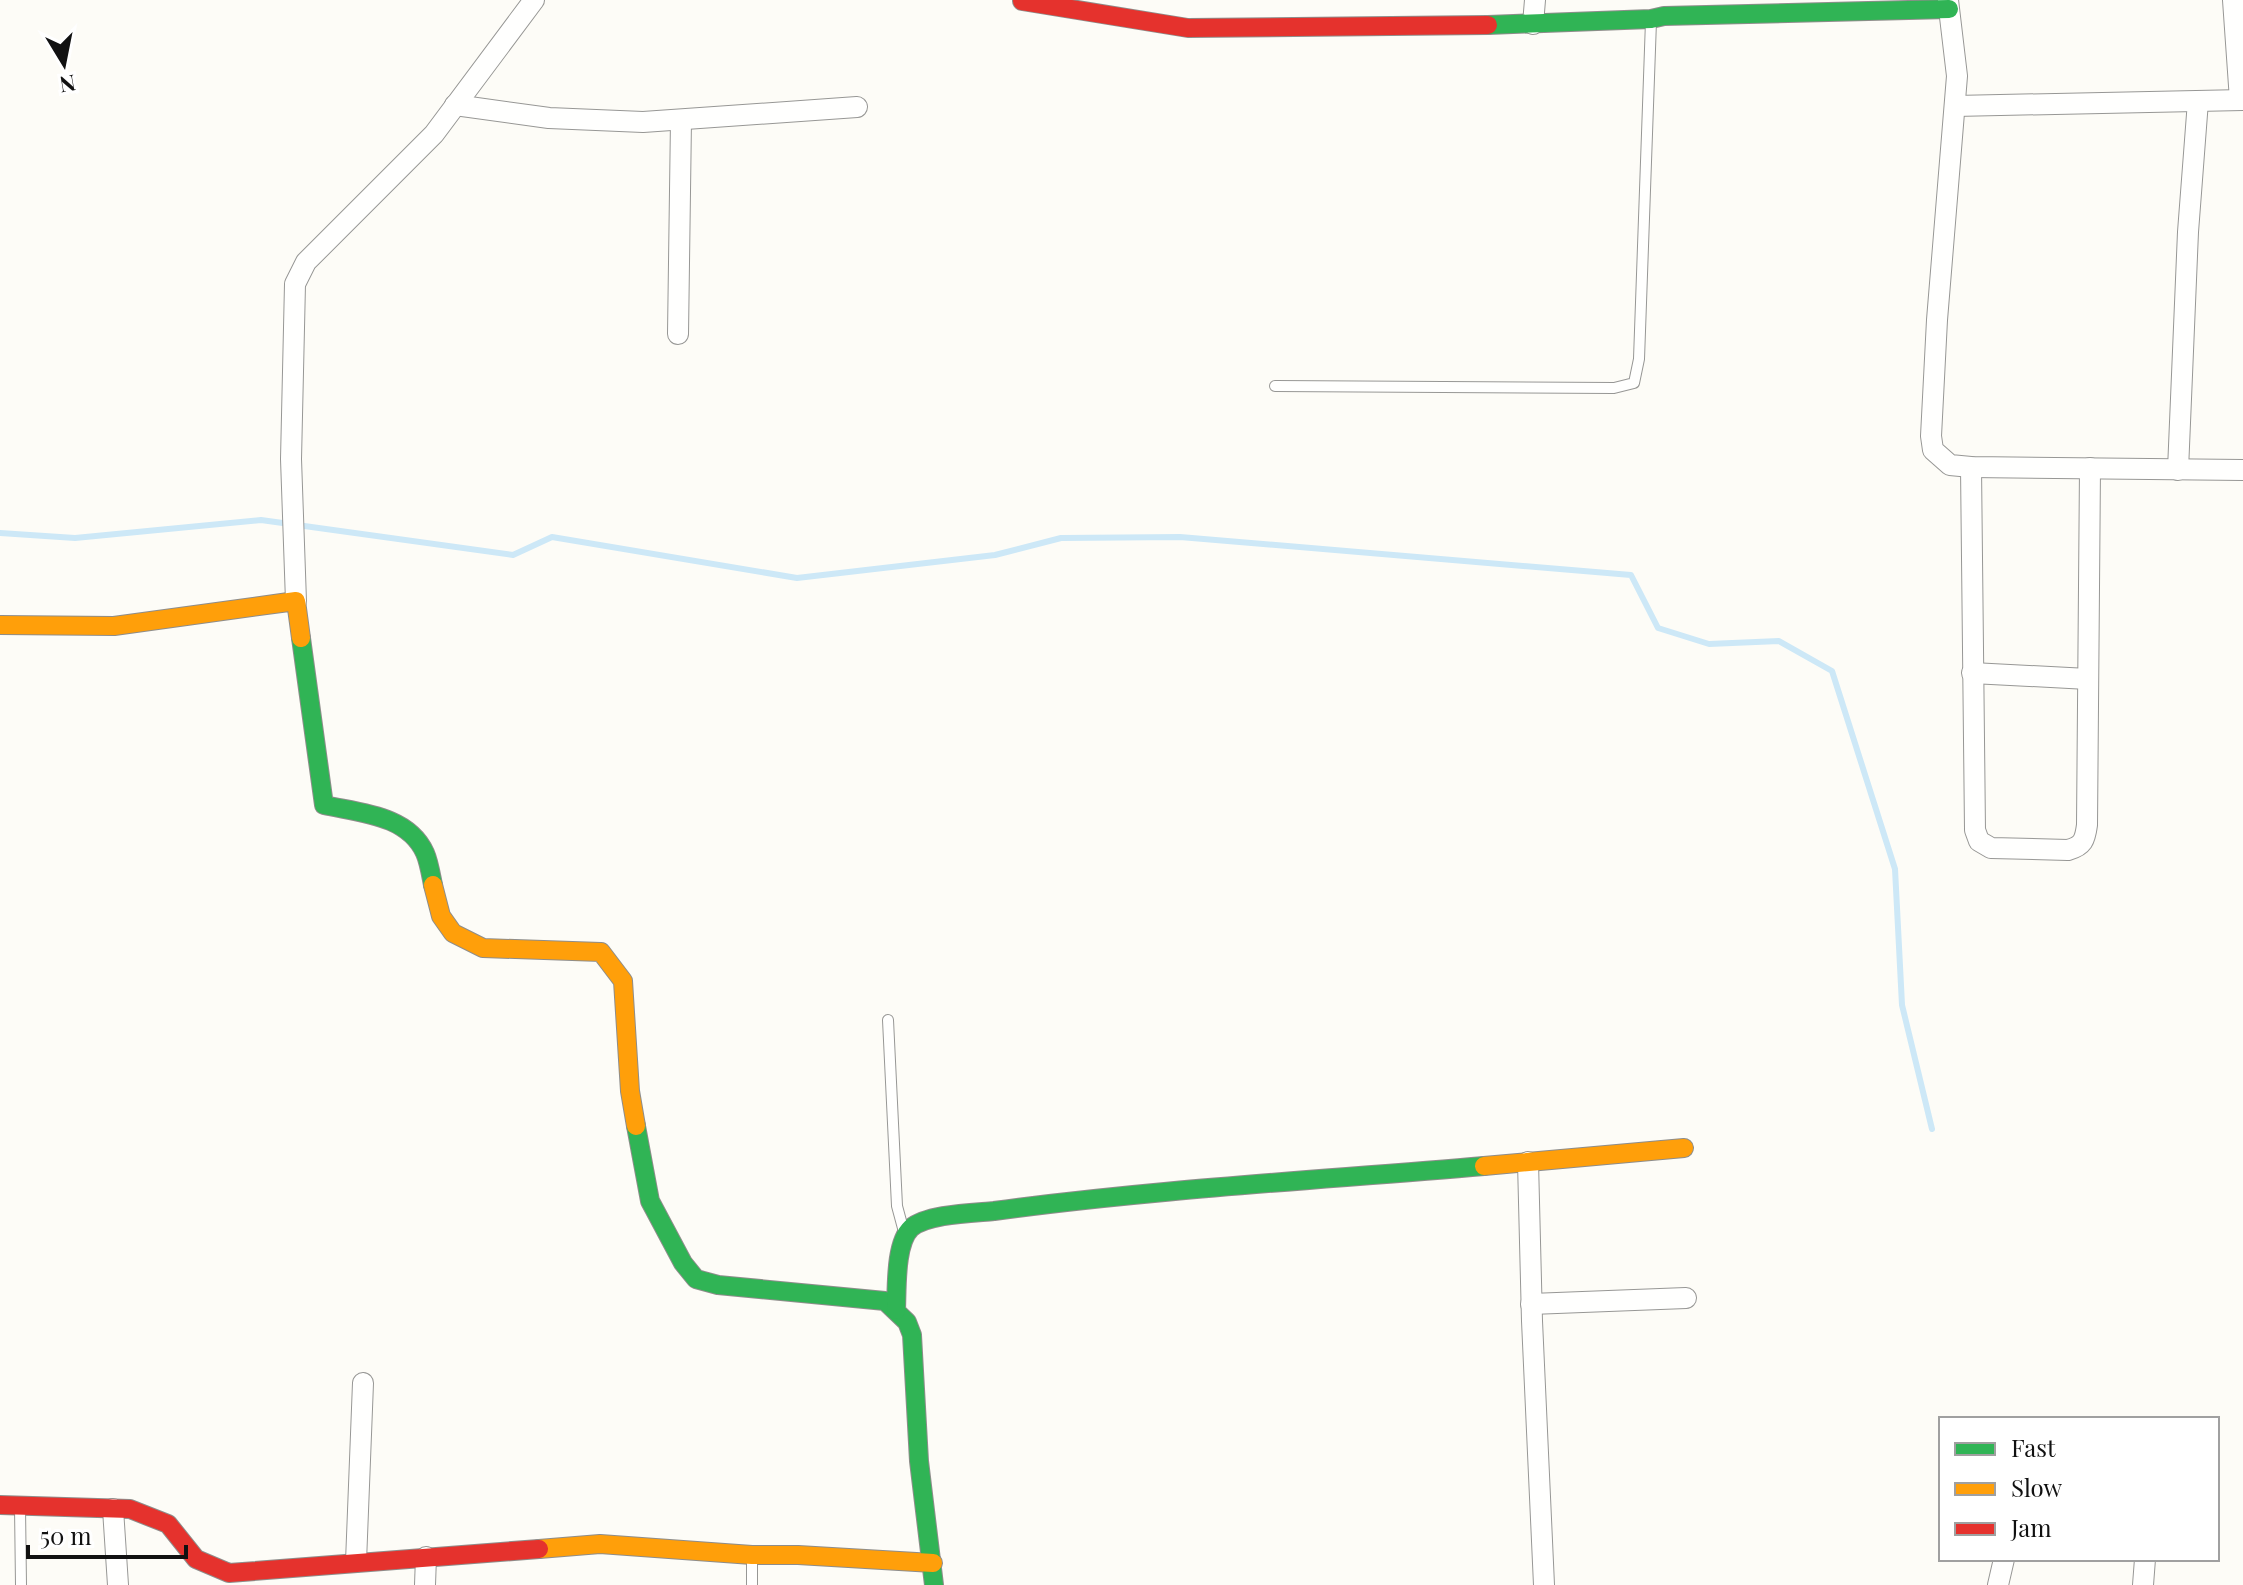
<svg xmlns="http://www.w3.org/2000/svg" width="2243" height="1585" viewBox="0 0 2243 1585" font-family="'Playfair Display',serif">
<style>
.lines{fill:none;stroke-linecap:round;stroke-linejoin:round}
.stream{stroke:#cde8f7;stroke-width:6}
.lane-casing{stroke:#979795;stroke-width:12}
.street-casing{stroke:#979795;stroke-width:22}
.fast-casing{stroke:#8e8d8b;stroke-width:20}
.slow-casing{stroke:#8e8d8b;stroke-width:20}
.jam-casing{stroke:#8e8d8b;stroke-width:20}
.lane{stroke:#fffffe;stroke-width:10}
.street{stroke:#fffffe;stroke-width:20}
.fast{stroke:#30b455;stroke-width:18}
.slow{stroke:#ff9f0a;stroke-width:18}
.jam{stroke:#e5322d;stroke-width:18}
</style>
<rect width="100%" height="100%" fill="#fdfcf7"/>
<g class="lines">
<polyline class="stream" points="0,533 75,538 261,520 513,555 552,537 797,578 995,555 1061,538 1180,537 1631,575 1658,628 1709,644 1779,641 1832,671 1895,869 1902,1005 1932,1129"/>
<defs>
<g id="lane">
<polyline points="1275,386 1614,388 1634,383 1639,359 1651,21"/>
<polyline points="888,1020 897,1206 904,1232"/>
<polyline points="20,1507 21,1585"/>
<polyline points="752,1555 752,1585"/>
</g>
<g id="street">
<polyline points="1948,0 1957,76 1937,320 1931,436 1933,450 1950,465 1971,467 2243,470"/>
<polyline points="2233,0 2240,100"/>
<polyline points="1533,24 1535,0"/>
<polyline points="455,105 549,118 643,122 857,107"/>
<polyline points="1955,106 2243,100"/>
<polyline points="678,334 681,120"/>
<path d="M1971,467L1975,830L1979,841L1991,848L2068,850C2083,846 2085,840 2087,825L2090,468"/>
<polyline points="2178,470 2188,232 2198,101"/>
<polyline points="296,601 291,459 295,284 306,262 434,134 534,0"/>
<polyline points="1972,673 2088,679"/>
<polyline points="1528,1162 1532,1321 1544,1585"/>
<polyline points="1531,1304 1686,1298"/>
<polyline points="113,1509 118,1585"/>
<polyline points="356,1562 363,1383"/>
<polyline points="425,1585 426,1557"/>
<polyline points="1998,1585 2004,1559"/>
<polyline points="2143,1585 2145,1559"/>
</g>
<g id="fast">
<polyline points="1488,25 1651,19 1664,16 1949,9"/>
<path d="M301,638L324,805C360,813 408,815 425,853C429,862 431,875 433,885"/>
<polyline points="636,1126 650,1201 683,1263 696,1279 718,1285 885,1301 907,1322 912,1335 919,1461 934,1585"/>
<path d="M896,1310C897,1288 895,1243 911,1228C927,1214 973,1213 994,1211C1156,1189 1321,1180 1484,1166"/>
</g>
<g id="slow">
<polyline points="0,625 114,626 296,601 301,638"/>
<polyline points="433,885 441,916 453,933 483,948 601,952 623,981 630,1091 636,1126"/>
<polyline points="1484,1166 1684,1148"/>
<polyline points="539,1549 600,1544 752,1555 798,1555 933,1563"/>
</g>
<g id="jam">
<polyline points="1022,1 1188,28 1488,25"/>
<polyline points="0,1505 130,1509 168,1524 196,1559 229,1573 539,1549"/>
</g>
</defs>
<use href="#lane" class="lane-casing"/>
<use href="#street" class="street-casing"/>
<use href="#fast" class="fast-casing"/>
<use href="#slow" class="slow-casing"/>
<use href="#jam" class="jam-casing"/>
<use href="#lane" class="lane"/>
<use href="#street" class="street"/>
<use href="#fast" class="fast"/>
<use href="#slow" class="slow"/>
<use href="#jam" class="jam"/>
</g>
<rect x="1939" y="1417" width="280" height="144" fill="#ffffff" stroke="#a0a0a0" stroke-width="2"/>
<rect x="1955" y="1443" width="40" height="12" fill="#30b455" stroke="#a0a0a0" stroke-width="2"/>
<text x="2011" y="1457" font-size="24" fill="#111111">Fast</text>
<rect x="1955" y="1483" width="40" height="12" fill="#ff9f0a" stroke="#a0a0a0" stroke-width="2"/>
<text x="2011" y="1497" font-size="24" fill="#111111">Slow</text>
<rect x="1955" y="1523" width="40" height="12" fill="#e5322d" stroke="#a0a0a0" stroke-width="2"/>
<text x="2011" y="1537" font-size="24" fill="#111111">Jam</text>
<g transform="translate(64 64) rotate(170)" stroke="#ffffff" stroke-width="6" paint-order="stroke">
<path d="M0-6L14 30L0 20L-14 30Z" fill="#111111"/>
<text y="-12" font-size="22" font-weight="bold" text-anchor="middle" fill="#111111">N</text>
</g>
<path d="M28 1545v12h158v-12" fill="none" stroke="#111111" stroke-width="4"/>
<text x="40" y="1545" font-size="24" fill="#111111" stroke="#ffffff" stroke-width="6" paint-order="stroke">50 m</text>
</svg>
